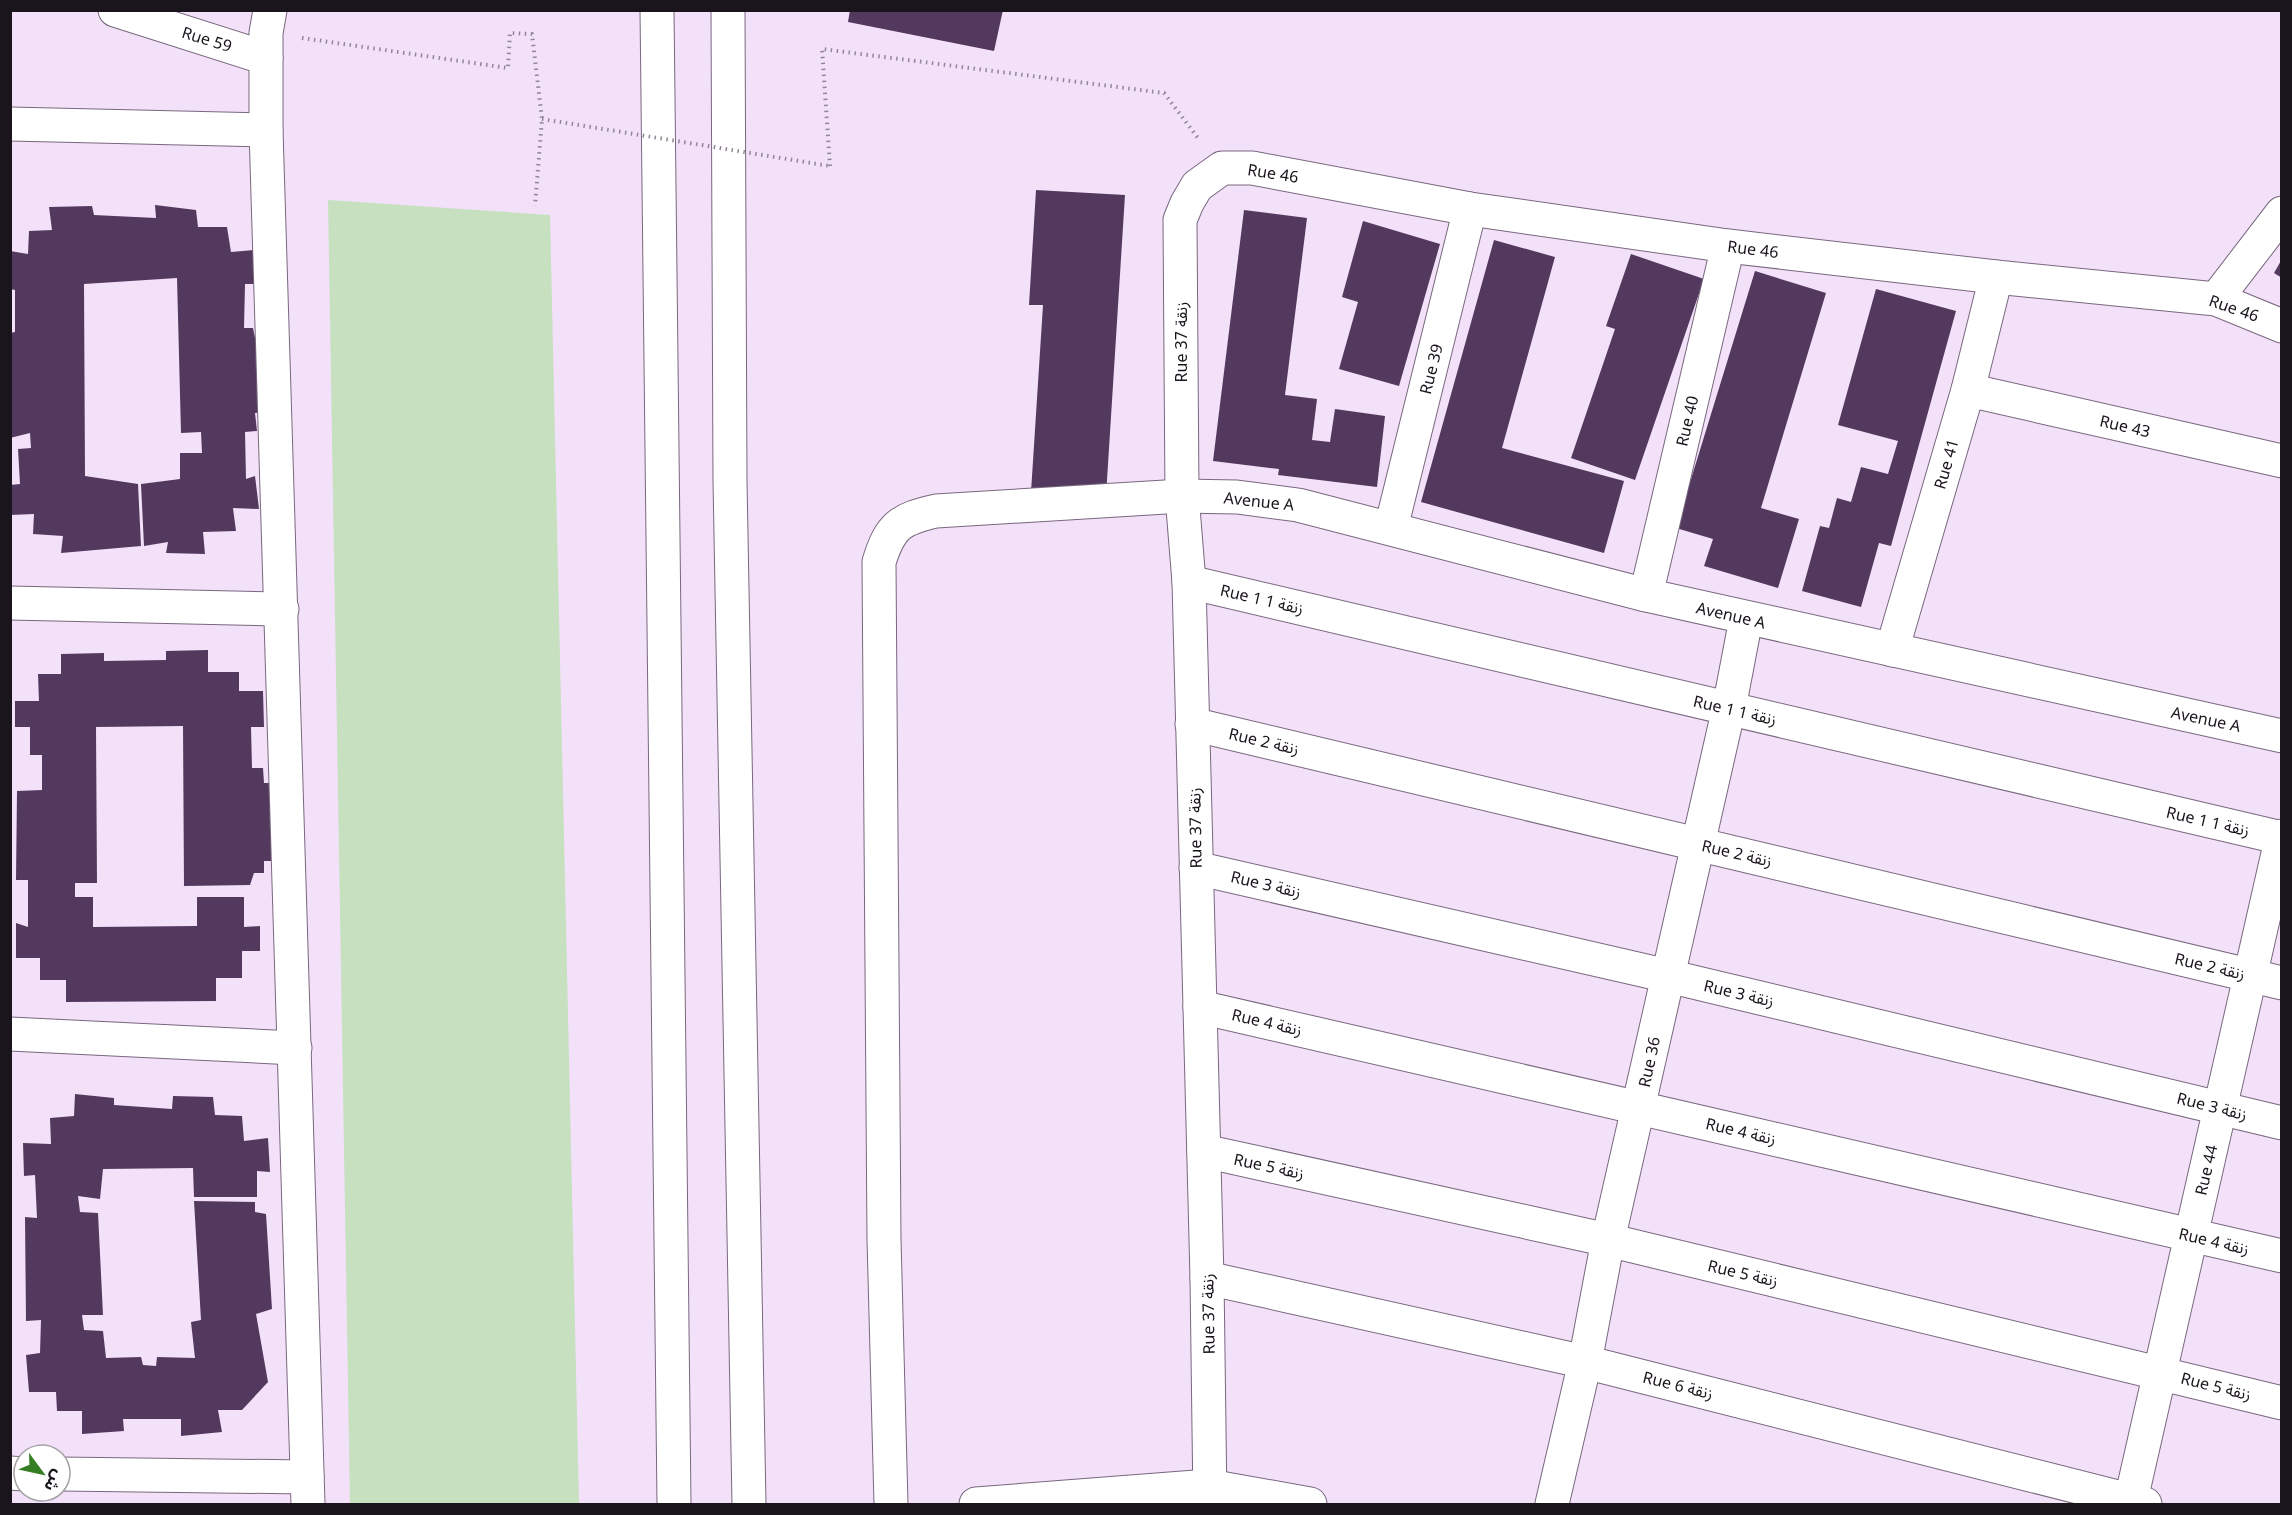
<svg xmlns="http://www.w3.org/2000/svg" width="2292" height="1515" viewBox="0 0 2292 1515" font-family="'Noto Sans','Noto Sans Arabic',sans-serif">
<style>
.green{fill:#c6e0c0}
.building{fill:#53395e}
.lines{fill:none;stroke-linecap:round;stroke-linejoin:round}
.street-casing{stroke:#78687e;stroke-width:35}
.highway-casing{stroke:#78687e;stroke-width:35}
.path{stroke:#938698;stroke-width:4;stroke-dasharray:1.5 4.5;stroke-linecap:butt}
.street{stroke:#fff;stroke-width:33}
.highway{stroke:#fff;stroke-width:33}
.path-bridge{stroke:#938698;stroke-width:4;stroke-dasharray:1.5 4.5;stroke-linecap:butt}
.labels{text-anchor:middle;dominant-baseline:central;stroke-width:6;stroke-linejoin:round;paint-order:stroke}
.street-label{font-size:16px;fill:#1a141c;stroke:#fff}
</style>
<rect width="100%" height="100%" fill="#f3e1fa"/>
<polygon class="green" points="328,200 550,215 579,1504 350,1504"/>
<g class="building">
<polygon points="850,10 1003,10 994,51 848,22"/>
<polygon points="1036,190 1125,195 1106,496 1031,492 1043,305 1029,305"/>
<polygon points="155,205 196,210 198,227 227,227 231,252 254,250 258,284 245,284 244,328 253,328 256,343 263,346 264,412 255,413 257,431 245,432 246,479 255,476 259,509 233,508 236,531 203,532 205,554 166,553 168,542 144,546 141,484 180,479 180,453 202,453 201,432 181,433 177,278 84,284 85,476 138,484 141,546 61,553 63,536 33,534 34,514 10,515 10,485 20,484 18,449 31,448 30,433 10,438 10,333 15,332 15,290 10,289 10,251 28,254 29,231 52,230 49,207 92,206 94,215 156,218"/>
<polygon points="1244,210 1307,218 1285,395 1317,399 1312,440 1330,442 1335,409 1385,416 1377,487 1278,475 1279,469 1213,461"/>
<polygon points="1363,221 1440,244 1399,386 1339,369 1358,302 1342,297"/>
<polygon points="1494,240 1555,257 1502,448 1624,481 1604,553 1421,502"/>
<polygon points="1631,254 1704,279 1635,480 1571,458 1615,329 1606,326"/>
<polygon points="2282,259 2282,278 2274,273"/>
<polygon points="1755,271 1826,293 1761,508 1799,519 1778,588 1704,566 1713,539 1676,528"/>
<polygon points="1876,289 1956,311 1891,546 1879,543 1861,607 1802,591 1820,526 1829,528 1837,498 1851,502 1861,467 1888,474 1898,441 1838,425"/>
<polygon points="208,650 208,672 239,672 239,691 263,691 264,727 251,727 252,768 263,768 264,783 273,783 274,861 264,861 264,873 254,873 250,885 184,886 183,726 96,727 97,883 75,883 75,897 93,897 93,927 197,926 197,897 244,897 244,927 260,926 260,951 242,951 242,978 216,978 216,1001 66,1002 66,980 40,980 40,958 16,958 16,923 28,927 28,880 16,880 17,791 42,790 42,755 30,755 30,727 15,727 15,701 39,701 38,674 61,674 61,654 104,653 104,661 166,660 166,651"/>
<polygon points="75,1094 114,1098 114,1105 172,1109 173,1096 213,1097 215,1115 242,1116 244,1141 268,1138 270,1172 257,1171 257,1197 194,1197 193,1168 103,1169 100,1199 78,1196 80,1212 98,1213 103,1315 82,1315 84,1330 103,1331 106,1358 141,1357 143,1365 156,1366 157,1357 195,1358 191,1322 201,1320 194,1201 255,1202 255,1212 266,1214 272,1309 256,1314 268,1382 242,1410 218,1410 222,1432 181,1436 181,1419 123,1419 124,1431 82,1434 82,1411 57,1411 56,1392 29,1392 26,1355 40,1353 41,1320 26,1321 25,1217 37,1218 35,1175 24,1176 23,1143 51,1144 50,1118 74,1116"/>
</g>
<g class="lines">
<defs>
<g id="street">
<polyline points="115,10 266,58"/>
<polyline points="270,10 266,33 266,130 308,1504"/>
<polyline points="10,124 266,130"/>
<polyline points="2216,299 2282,213"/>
<polyline points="1968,390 2282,461"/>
<polyline points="1391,528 1470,209"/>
<polyline points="1189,582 2282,838"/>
<polyline points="1646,595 1728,246"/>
<polyline points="10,603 282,609"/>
<polyline points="1892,650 1968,390 1996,277"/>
<polyline points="1192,724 2282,983"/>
<polyline points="1196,868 1668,976 2282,1123"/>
<polyline points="1200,1007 2282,1256"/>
<polyline points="10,1034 295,1048"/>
<polyline points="1204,1151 1608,1240 2282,1403"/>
<polyline points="1207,1278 1585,1362 2145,1504"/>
<polyline points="10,1473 24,1474"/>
<polyline points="60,1474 307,1477"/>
<path d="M891,1504L884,1239L879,562C890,526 900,519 936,511L1182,496L1237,497L1298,505L1646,595L2282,736"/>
<polyline points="976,1504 1209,1486 1310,1504"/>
<polyline points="1210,1504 1207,1278 1189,582 1182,496 1180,220 1187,203 1197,186 1222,168 1252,168 1470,209 1728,246 1996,277 2216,299 2282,326"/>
<polyline points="1552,1504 1585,1362 1608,1240 1729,708 1746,619"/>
<polyline points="2130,1504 2282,836"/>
</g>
<g id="highway">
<polyline points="657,10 674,1504"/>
<polyline points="728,10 730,481 749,1504"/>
</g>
</defs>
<use href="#street" class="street-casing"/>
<use href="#highway" class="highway-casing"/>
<g class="path">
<polyline points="302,38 508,68 510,33 532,34 542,119 535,206"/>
<polyline points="830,166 822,49 1164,93 1198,138"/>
</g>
<use href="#street" class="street"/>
<use href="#highway" class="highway"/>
<polyline class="path-bridge" points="542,119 830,166"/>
</g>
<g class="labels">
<g class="street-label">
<text transform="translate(207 39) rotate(17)">Rue 59</text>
<text transform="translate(1273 173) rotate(9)">Rue 46</text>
<text transform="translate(1753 249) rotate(7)">Rue 46</text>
<text transform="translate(2234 308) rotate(19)">Rue 46</text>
<text transform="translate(1181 342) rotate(-90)">Rue 37 زنقة</text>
<text transform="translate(1431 369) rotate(-76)">Rue 39</text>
<text transform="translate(1687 421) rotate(-77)">Rue 40</text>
<text transform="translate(2125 426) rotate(13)">Rue 43</text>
<text transform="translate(1946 464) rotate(-74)">Rue 41</text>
<text transform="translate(1259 501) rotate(6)">Avenue A</text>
<text transform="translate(1262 599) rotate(13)">Rue 1 زنقة 1</text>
<text transform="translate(1731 615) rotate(13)">Avenue A</text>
<text transform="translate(1735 710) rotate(13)">Rue 1 زنقة 1</text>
<text transform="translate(2206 719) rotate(12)">Avenue A</text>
<text transform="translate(1264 741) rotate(13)">Rue 2 زنقة</text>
<text transform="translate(2208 821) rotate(13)">Rue 1 زنقة 1</text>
<text transform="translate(1195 828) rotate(-91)">Rue 37 زنقة</text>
<text transform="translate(1737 853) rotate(13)">Rue 2 زنقة</text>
<text transform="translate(1266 884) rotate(13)">Rue 3 زنقة</text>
<text transform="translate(2210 966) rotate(13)">Rue 2 زنقة</text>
<text transform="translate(1739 993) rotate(13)">Rue 3 زنقة</text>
<text transform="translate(1267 1022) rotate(13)">Rue 4 زنقة</text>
<text transform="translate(1649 1062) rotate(-78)">Rue 36</text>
<text transform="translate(2212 1106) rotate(14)">Rue 3 زنقة</text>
<text transform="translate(1741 1131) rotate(13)">Rue 4 زنقة</text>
<text transform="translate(1269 1166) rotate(12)">Rue 5 زنقة</text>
<text transform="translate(2206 1170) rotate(-77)">Rue 44</text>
<text transform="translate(2214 1241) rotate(13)">Rue 4 زنقة</text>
<text transform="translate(1743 1273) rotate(13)">Rue 5 زنقة</text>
<text transform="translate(1208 1314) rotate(-91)">Rue 37 زنقة</text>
<text transform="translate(1678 1385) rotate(14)">Rue 6 زنقة</text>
<text transform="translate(2216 1386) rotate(14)">Rue 5 زنقة</text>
</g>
</g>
<rect width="2292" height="1515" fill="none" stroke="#1a141c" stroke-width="24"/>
<g transform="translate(42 1473) rotate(123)"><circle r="28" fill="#ffffff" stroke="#a3a1a4" stroke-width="1.5"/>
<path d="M0-4.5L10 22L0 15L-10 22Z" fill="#367e23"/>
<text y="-9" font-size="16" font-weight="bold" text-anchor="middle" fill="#1a141c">ش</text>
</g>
</svg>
